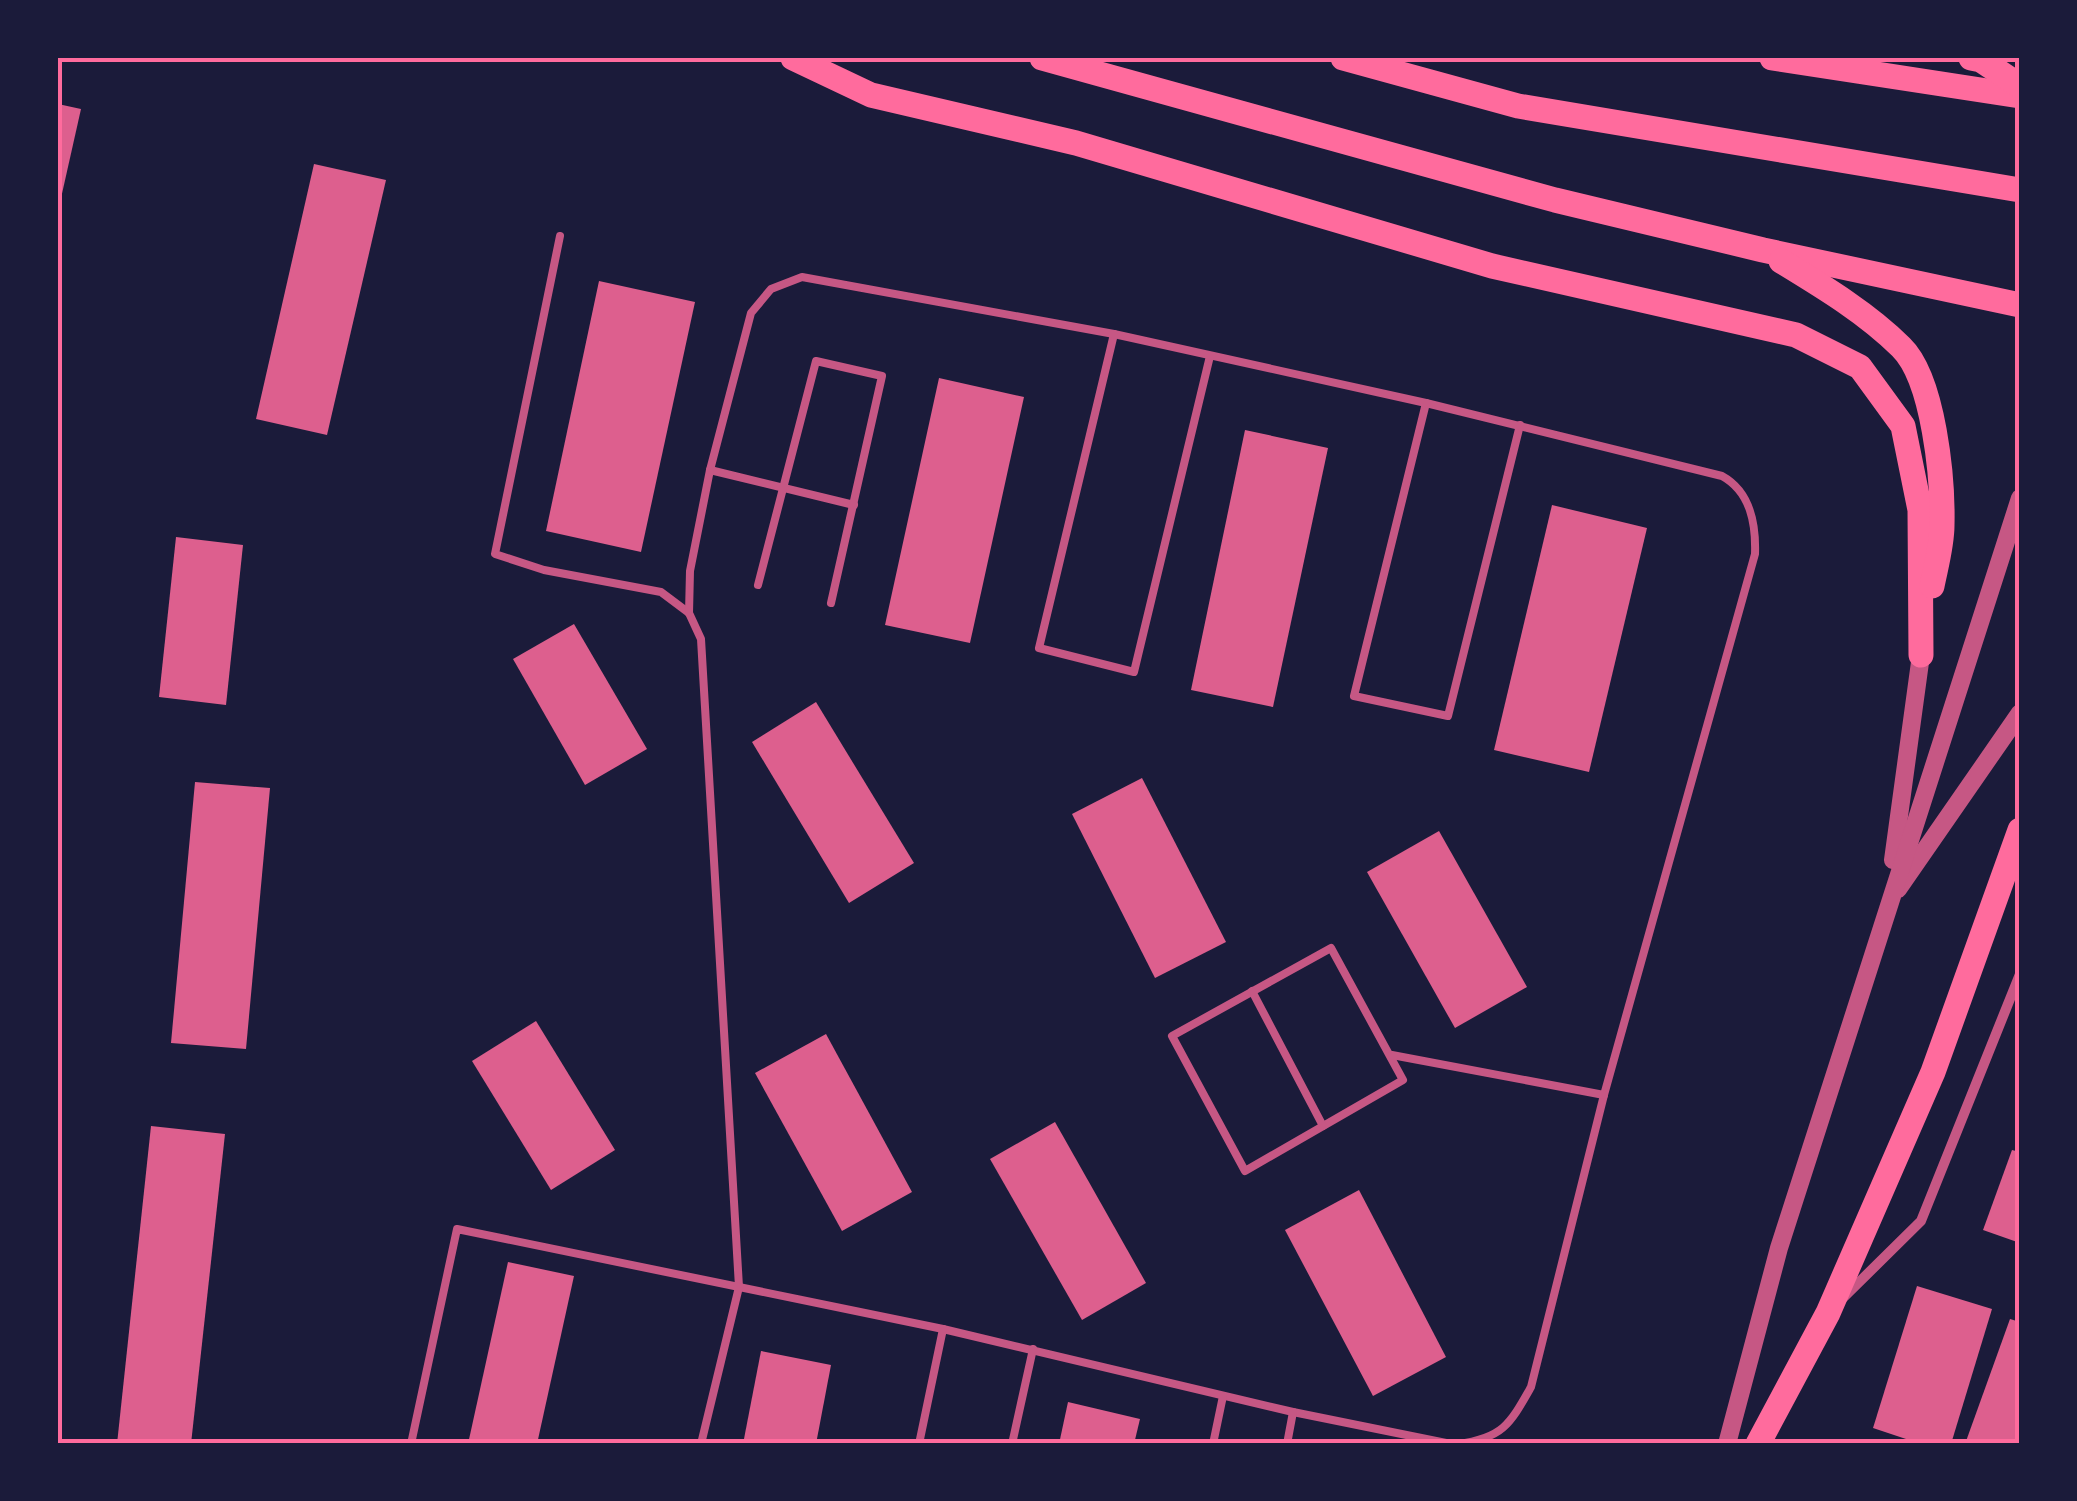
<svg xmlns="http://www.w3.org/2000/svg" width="2077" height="1501" viewBox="0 0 2077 1501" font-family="Rubik,sans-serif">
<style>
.building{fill:#dd5f8e}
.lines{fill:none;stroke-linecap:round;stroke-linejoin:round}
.service{stroke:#c65784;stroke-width:8}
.minor{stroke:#c65784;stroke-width:10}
.tertiary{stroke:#c65784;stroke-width:18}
.trunk{stroke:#ff6b9d;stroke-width:25}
.neatline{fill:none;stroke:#ff6b9d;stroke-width:4}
</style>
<rect width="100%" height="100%" fill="#1b1b3a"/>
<g class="building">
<polygon points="58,104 81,109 59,207 58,207"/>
<polygon points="314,164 386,180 327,435 256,419"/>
<polygon points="599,281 695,302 641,552 546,531"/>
<polygon points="939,378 1024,397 970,643 885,625"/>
<polygon points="1245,430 1328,448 1273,707 1191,690"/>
<polygon points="1552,505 1647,528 1589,772 1494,750"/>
<polygon points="176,537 243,545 226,705 159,697"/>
<polygon points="574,624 647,749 585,785 513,659"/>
<polygon points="816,702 914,863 849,903 752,742"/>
<polygon points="1142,778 1226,942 1155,978 1072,814"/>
<polygon points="195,782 270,788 246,1049 171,1043"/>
<polygon points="1439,831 1527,987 1455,1028 1367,872"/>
<polygon points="536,1021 615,1150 551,1190 472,1061"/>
<polygon points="826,1034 912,1192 842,1231 755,1073"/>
<polygon points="1055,1122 1146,1283 1082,1320 990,1159"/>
<polygon points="151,1126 225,1134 191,1444 117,1444"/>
<polygon points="2012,1150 2020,1152 2020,1243 1983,1230"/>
<polygon points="1359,1190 1446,1357 1373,1396 1285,1230"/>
<polygon points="508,1262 574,1276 537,1444 468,1444"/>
<polygon points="1917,1286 1992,1309 1951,1444 1921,1444 1873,1428"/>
<polygon points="2010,1319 2020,1322 2020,1444 1965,1444"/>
<polygon points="761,1351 831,1365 816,1444 743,1444"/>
<polygon points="1068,1402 1140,1419 1134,1444 1059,1444"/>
</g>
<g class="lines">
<g class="service">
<polyline points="560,236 495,554 544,570 661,592 689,613 701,639 739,1287 701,1444"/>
<polyline points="1114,334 1039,648 1134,672 1210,356"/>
<polyline points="1426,403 1354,696 1448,716 1520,425"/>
<polyline points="710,470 854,505"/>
<polyline points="758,585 816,361 882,376 831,603"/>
<path d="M689,613L690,571L710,470L751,313L771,289L802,277L1114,334L1426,403L1722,476C1751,492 1756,524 1755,554L1604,1095L1531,1387C1510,1424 1503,1438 1458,1444"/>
<polygon points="1331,948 1403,1080 1245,1171 1172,1036"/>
<polyline points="1252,991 1323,1126"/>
<polyline points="1392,1055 1604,1095"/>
<polyline points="411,1444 457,1229 943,1329 1293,1412 1451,1444"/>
<polyline points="919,1444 943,1329"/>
<polyline points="1012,1444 1033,1349"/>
<polyline points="1213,1444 1223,1396"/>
<polyline points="1287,1444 1293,1412"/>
</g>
<polyline class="minor" points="1843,1298 1921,1221 2020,974"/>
<g class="tertiary">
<polyline points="1893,860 1921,655"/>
<polyline points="1898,889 2020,713"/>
<polyline points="1727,1444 1779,1248 2020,498"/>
</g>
<g class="trunk">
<polyline points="793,58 871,95 1076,143 1492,266 1796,335 1860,367 1903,426 1920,510 1921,655"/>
<polyline points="1042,58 1555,200 1763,250 2020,305"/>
<polyline points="1343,58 1518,106 2020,190"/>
<polyline points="1772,58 2020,96"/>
<polyline points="1971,58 1981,60 2020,86"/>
<path d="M1781,261C1822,286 1867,313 1901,347C1934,379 1943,479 1942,525C1942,545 1936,566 1932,586"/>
<polyline points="1758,1444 1828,1313 1933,1072 2020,830"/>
</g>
</g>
<rect width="2077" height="1501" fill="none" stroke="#1b1b3a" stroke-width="120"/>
<rect x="60" y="60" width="1957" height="1381" class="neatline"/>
</svg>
